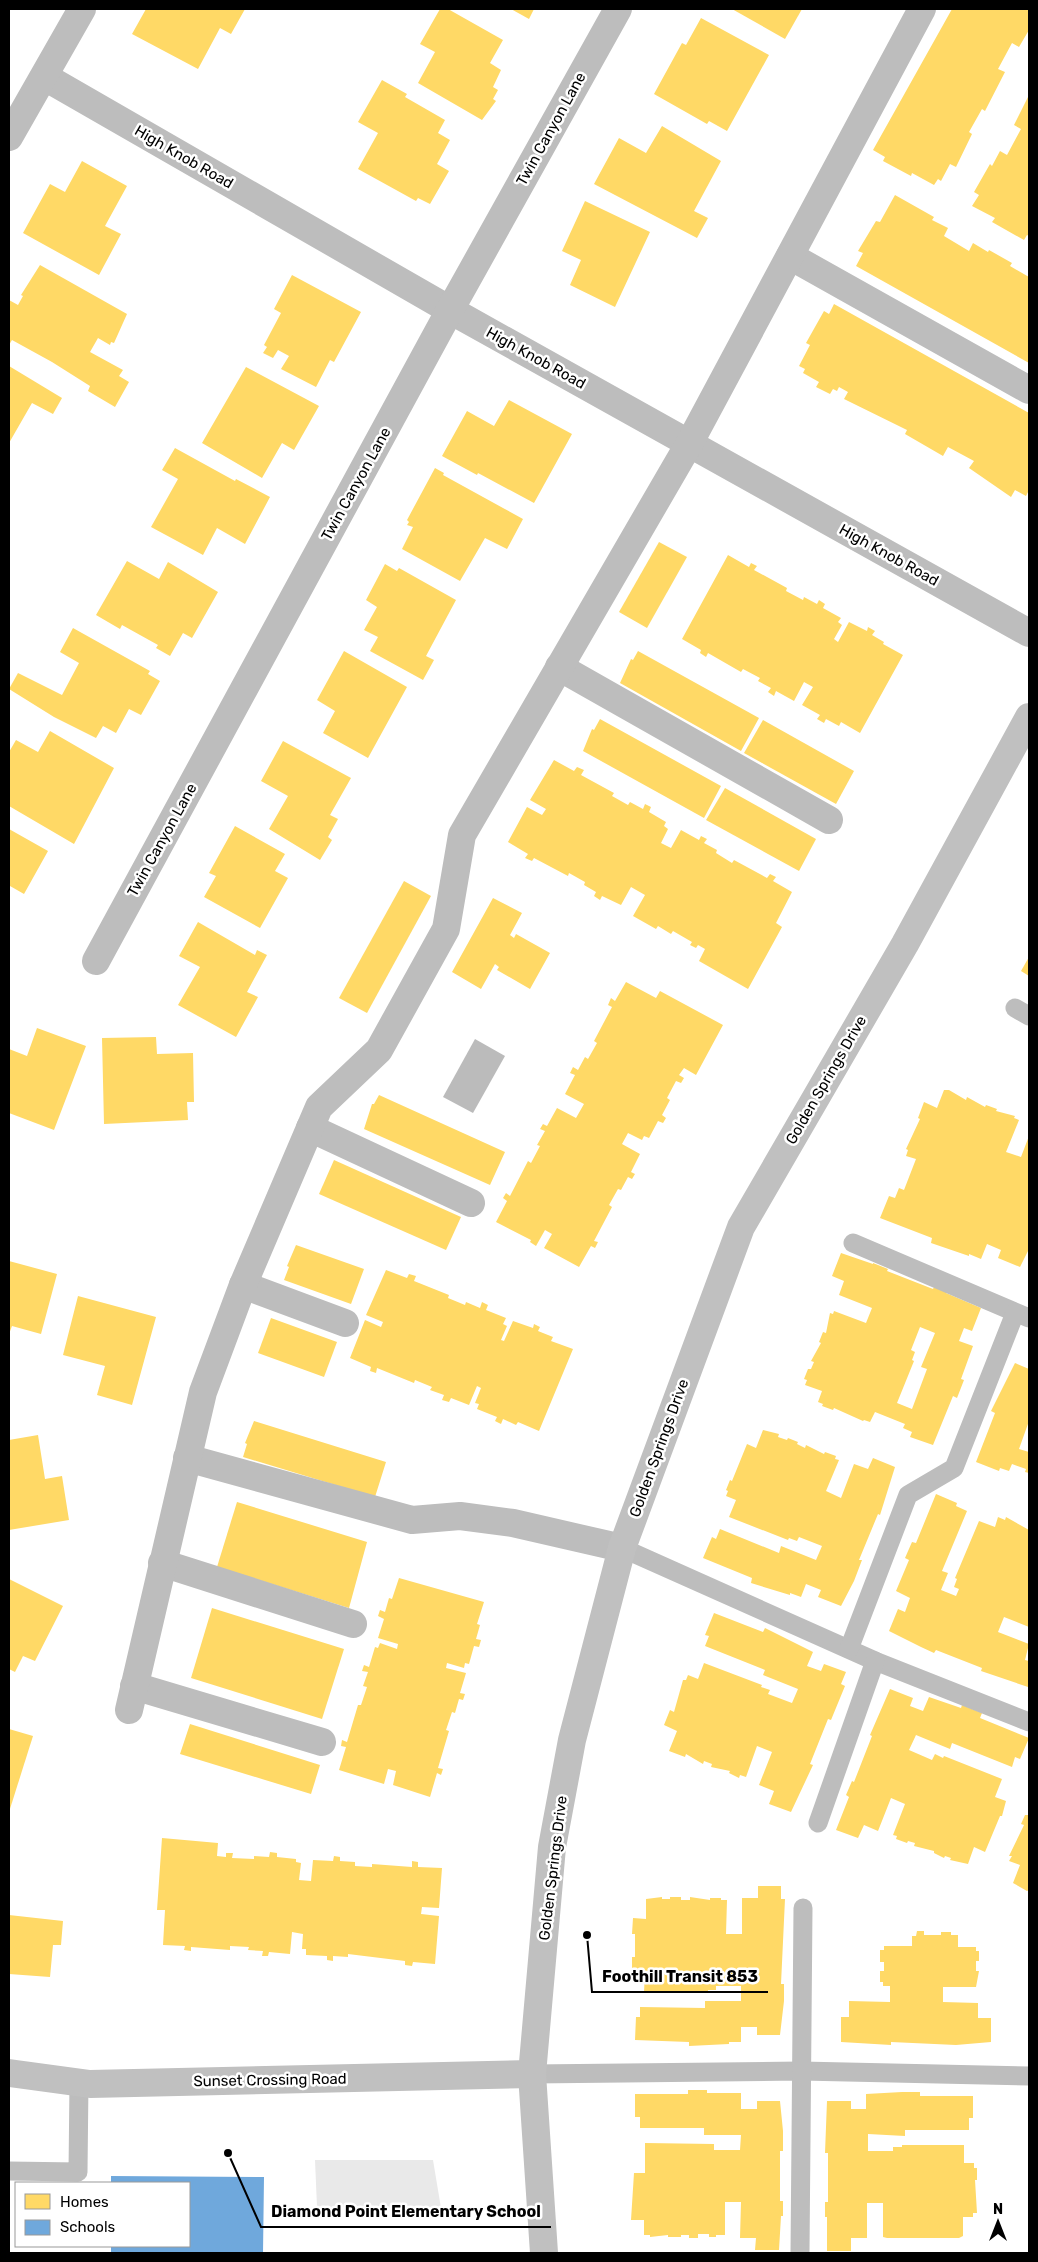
<svg xmlns="http://www.w3.org/2000/svg" width="1038" height="2262" viewBox="0 0 1038 2262" font-family="Rubik,sans-serif">
<style>
.green{fill:#e9e9e9}
.water{fill:#bbb}
.homes{fill:#ffd966;fill-rule:evenodd}
.schools{fill:#6fa8dc}
.lines{fill:none;stroke-linecap:round;stroke-linejoin:round}
.lane{stroke:#bdbdbd;stroke-width:19}
.street{stroke:#bdbdbd;stroke-width:28}
.secondary{stroke:#c0c0c0;stroke-width:28}
.labels{text-anchor:middle;dominant-baseline:central;stroke-width:5;stroke-linejoin:round;paint-order:stroke}
.street-label{font-size:15px;fill:#000;stroke:#fff}
.leader{fill:none;stroke:#000;stroke-width:2}
.callout-dot{fill:#000;stroke:#fff;stroke-width:2}
.callout-label{font-size:16px;text-anchor:middle;font-weight:bold;fill:#000;stroke:#fff;stroke-width:5;stroke-linejoin:round;paint-order:stroke}
</style>
<rect width="100%" height="100%" fill="#fff"/>
<polygon class="green" points="315,2160 433,2160 441,2208 317,2207"/>
<polygon class="water" points="475,1039 505,1056 473,1113 443,1097"/>
<g class="homes">
<polygon points="146,9 245,9 231,34 220,28 198,69 132,34"/>
<polygon points="440,9 448,9 503,40 490,63 501,70 493,87 498,90 493,99 496,101 482,120 418,83 435,52 420,44"/>
<polygon points="511,9 534,9 529,19"/>
<polygon points="732,9 802,9 785,39"/>
<polygon points="952,9 1029,9 1029,30 1019,47 1012,43 998,69 1005,72 985,111 982,109 969,132 972,134 956,167 950,164 941,181 938,179 934,185 912,173 911,176 883,161 885,157 873,150"/>
<polygon points="701,18 769,55 727,131 709,121 707,124 654,94 682,43 686,45"/>
<polygon points="382,80 407,94 405,97 445,120 438,133 450,140 437,164 449,171 430,204 418,198 416,201 358,169 378,133 358,122"/>
<polygon points="1029,95 1029,236 1027,235 1024,240 992,222 995,218 972,206 979,195 974,192 990,164 992,166 1000,151 1007,155 1021,129 1014,125"/>
<polygon points="662,126 721,161 694,211 708,218 697,238 594,184 619,138 646,153"/>
<polygon points="82,161 127,186 105,226 121,234 99,275 23,233 50,184 65,192"/>
<polygon points="895,195 934,217 932,220 948,228 944,236 969,251 973,243 988,252 989,250 1012,263 1010,266 1029,277 1029,363 856,266 863,253 858,251 876,221 880,222"/>
<polygon points="585,201 650,232 615,307 570,285 581,260 562,251"/>
<polygon points="40,265 127,314 114,343 111,342 110,345 98,338 90,352 123,370 119,376 129,382 115,407 88,391 90,386 52,362 12,340 9,345 9,300 18,305 23,296 21,295"/>
<polygon points="292,275 361,312 334,362 330,360 316,387 281,369 289,356 278,350 273,358 263,353 267,347 264,345 281,313 274,309"/>
<polygon points="834,304 1029,413 1029,490 1026,496 1015,490 1011,497 969,468 974,461 948,447 943,456 905,434 907,430 844,399 848,392 839,387 837,391 833,389 830,394 816,387 819,382 803,373 805,369 799,366 810,345 806,343 824,311 829,314"/>
<polygon points="9,366 62,398 53,414 32,403 9,443"/>
<polygon points="246,367 319,406 294,450 282,443 262,478 202,443"/>
<polygon points="509,400 572,434 534,503 478,473 477,475 442,456 467,411 494,426"/>
<polygon points="175,448 235,481 236,479 270,497 245,544 217,528 203,555 151,527 178,479 162,470"/>
<polygon points="435,468 444,473 443,475 523,519 507,549 485,538 460,581 402,549 413,527 407,525 409,522 407,520"/>
<polygon points="659,542 687,557 647,628 619,612"/>
<polygon points="728,555 749,567 751,563 757,566 754,570 787,588 786,591 803,600 804,597 817,604 819,600 825,604 823,608 841,618 838,622 842,625 834,639 838,642 849,622 867,631 868,627 875,631 872,635 884,642 883,644 903,655 860,733 841,722 839,726 826,719 824,723 817,719 820,715 802,705 813,687 804,682 794,701 776,691 774,696 768,692 771,688 758,681 760,678 743,669 741,672 708,653 706,657 700,653 701,650 682,639"/>
<polygon points="127,561 159,579 168,562 218,592 192,638 183,633 170,656 156,648 158,645 122,625 120,629 96,615"/>
<polygon points="385,564 397,571 399,568 456,600 426,656 434,660 423,680 370,651 378,637 364,630 377,607 366,600"/>
<polygon points="73,628 150,671 148,674 160,681 141,715 129,709 116,733 103,726 96,738 54,717 9,689 18,673 62,695 79,663 60,652"/>
<polygon points="344,651 407,687 368,758 323,733 335,711 317,700"/>
<polygon points="638,651 759,718 741,751 620,683 631,659 633,660"/>
<polygon points="600,719 721,786 704,818 583,751 592,729 594,730"/>
<polygon points="763,720 854,771 836,804 744,753"/>
<polygon points="50,731 114,768 74,844 9,806 9,752 16,740 38,752"/>
<polygon points="283,741 351,778 330,815 338,819 328,837 332,840 320,860 269,829 288,796 261,781"/>
<polygon points="554,760 574,771 577,767 584,770 581,775 614,793 612,796 628,805 630,802 643,809 645,804 651,807 649,812 666,822 664,826 668,829 661,843 671,848 681,830 699,840 701,836 707,839 704,843 717,850 716,853 732,863 734,860 767,878 770,874 776,877 773,881 792,892 776,923 782,927 748,989 699,961 705,949 698,945 696,948 690,945 692,942 673,931 671,934 658,926 656,929 633,916 645,895 631,887 621,905 602,896 600,900 594,896 596,892 584,885 585,882 569,873 568,876 534,858 532,861 525,858 528,854 508,842 527,807 542,815 546,809 530,800"/>
<polygon points="725,788 816,839 799,871 706,820"/>
<polygon points="235,826 285,854 275,871 288,878 260,928 204,897 216,876 209,873"/>
<polygon points="9,829 48,851 24,894 10,886 9,888"/>
<polygon points="404,881 431,896 367,1013 339,998"/>
<polygon points="493,898 522,913 510,935 514,938 516,934 550,953 530,989 497,970 499,967 495,964 481,989 452,972"/>
<polygon points="198,922 255,955 257,950 267,955 247,992 258,997 236,1037 178,1005 200,967 179,956"/>
<polygon points="1029,957 1029,976 1021,971"/>
<polygon points="626,982 656,998 660,991 723,1025 696,1075 684,1068 679,1075 684,1078 681,1083 676,1081 667,1098 670,1100 662,1115 666,1118 663,1123 658,1121 649,1138 644,1136 642,1140 628,1133 622,1144 640,1154 631,1172 635,1174 632,1179 628,1177 621,1190 618,1189 609,1205 612,1207 594,1241 598,1242 595,1248 591,1246 579,1267 544,1248 552,1234 545,1230 536,1246 530,1242 531,1240 496,1222 507,1201 503,1198 506,1193 510,1196 528,1161 531,1163 540,1146 537,1145 545,1131 540,1129 543,1124 547,1126 557,1108 576,1118 584,1104 565,1094 575,1075 570,1073 573,1067 578,1070 585,1057 588,1059 597,1043 594,1041 612,1007 608,1005 611,998 615,1001"/>
<polygon points="37,1028 86,1046 54,1130 9,1113 9,1049 27,1056"/>
<polygon points="156,1037 157,1054 193,1053 194,1102 187,1102 188,1120 104,1124 102,1038"/>
<polygon points="944,1090 949,1090 966,1100 967,1097 985,1107 986,1105 997,1109 996,1111 1015,1116 1014,1118 1019,1120 1006,1152 1021,1157 1029,1136 1029,1249 1020,1267 998,1258 1001,1250 987,1244 981,1259 969,1254 969,1256 931,1243 932,1238 880,1218 889,1196 895,1198 899,1188 904,1190 916,1159 906,1156 908,1150 906,1149 920,1119 918,1118 924,1102 937,1108"/>
<polygon points="379,1095 505,1152 490,1185 364,1129 372,1104 374,1104"/>
<polygon points="334,1160 461,1217 446,1250 319,1194"/>
<polygon points="296,1245 364,1269 351,1304 284,1280 289,1267 287,1266"/>
<path d="M841,1253L873,1264V1263L888,1269L887,1271L933,1289L934,1287L947,1291L946,1293L981,1308L972,1331L964,1328L959,1341L973,1346L961,1379L964,1380L957,1398L953,1396L933,1445L910,1437L912,1432L903,1428L905,1424L875,1412L870,1422L864,1420L863,1421L834,1408L833,1410L822,1406L823,1404L818,1402L822,1391L805,1385L807,1380L804,1379L808,1369H811L814,1362L811,1361L821,1343L819,1342L823,1332L826,1333L830,1313L833,1314L834,1311L866,1323L872,1308L839,1295L844,1281L832,1276ZM920,1327L935,1333L921,1367L927,1369L912,1409L897,1403L914,1361L912,1360L915,1352L911,1350Z"/>
<polygon points="9,1261 57,1274 41,1334 12,1326 9,1334"/>
<polygon points="386,1270 407,1278 409,1274 416,1276 414,1281 449,1295 448,1298 465,1305 466,1302 480,1308 482,1302 488,1305 486,1310 506,1318 503,1324 507,1326 501,1340 504,1341 513,1321 533,1328 534,1324 540,1327 538,1331 553,1337 551,1341 573,1349 539,1431 518,1422 516,1425 503,1419 501,1424 495,1421 497,1417 477,1409 479,1404 475,1403 481,1388 477,1386 469,1405 451,1398 449,1402 442,1400 444,1395 430,1390 432,1387 415,1380 414,1383 377,1368 376,1373 370,1371 371,1367 350,1358 365,1320 381,1327 383,1322 366,1315"/>
<polygon points="78,1296 156,1317 132,1405 97,1395 105,1366 63,1355"/>
<polygon points="271,1318 337,1342 324,1377 258,1353"/>
<polygon points="1015,1363 1029,1369 1029,1421 1019,1449 1029,1452 1029,1473 1025,1472 1026,1469 1012,1464 1009,1471 1000,1468 999,1471 976,1462 995,1413 991,1411"/>
<polygon points="254,1421 386,1462 375,1497 243,1457 247,1444 245,1443"/>
<polygon points="763,1430 779,1434 778,1437 787,1440 788,1438 798,1442 797,1444 805,1448 806,1445 824,1454 825,1452 836,1456 835,1459 839,1460 826,1491 841,1498 854,1464 868,1469 873,1458 895,1467 880,1515 878,1514 859,1560 862,1560 854,1581 841,1606 818,1597 821,1590 806,1584 801,1597 790,1593 790,1595 751,1583 752,1578 703,1558 712,1537 716,1539 720,1529 779,1553 781,1546 816,1560 822,1546 799,1537 797,1541 789,1538 788,1540 729,1517 736,1500 726,1496 728,1491 726,1490 730,1480 732,1481 747,1444 756,1448"/>
<polygon points="38,1435 45,1479 62,1476 69,1520 9,1530 9,1440"/>
<polygon points="936,1494 957,1503 956,1506 967,1511 942,1571 948,1573 941,1590 956,1596 959,1589 954,1587 957,1579 955,1578 979,1521 995,1527 998,1517 1005,1520 1006,1517 1029,1530 1029,1627 1004,1617 998,1632 1029,1644 1025,1660 1029,1661 1028,1687 981,1671 982,1668 936,1650 934,1653 921,1647 889,1631 898,1609 905,1612 910,1598 896,1591 909,1560 905,1558 912,1542 916,1543"/>
<polygon points="237,1502 367,1542 349,1608 217,1567"/>
<polygon points="399,1578 484,1602 477,1624 480,1625 476,1639 481,1640 479,1647 474,1646 469,1664 465,1663 464,1668 447,1663 446,1668 466,1673 460,1693 465,1694 463,1700 459,1699 455,1713 452,1712 446,1730 449,1731 438,1768 443,1769 441,1775 437,1773 430,1797 393,1785 396,1771 388,1769 384,1784 339,1770 346,1747 341,1746 342,1740 347,1742 358,1705 361,1705 367,1687 363,1686 368,1672 362,1671 364,1665 369,1667 375,1647 378,1648 380,1643 397,1649 398,1644 378,1638 384,1619 378,1616 380,1610 385,1612 389,1598 392,1599"/>
<polygon points="9,1579 63,1606 35,1661 23,1656 15,1672 9,1669"/>
<polygon points="212,1608 344,1649 322,1719 191,1678"/>
<polygon points="714,1613 763,1632 765,1628 813,1652 807,1666 821,1671 824,1664 846,1672 841,1684 845,1686 831,1720 828,1719 810,1764 813,1765 791,1812 769,1804 774,1791 759,1785 772,1752 757,1746 746,1777 740,1775 739,1778 729,1773 730,1771 711,1767 712,1764 704,1761 703,1764 686,1754 685,1757 669,1751 677,1731 664,1725 670,1710 674,1712 683,1680 686,1680 688,1675 698,1679 704,1663 762,1685 761,1687 770,1690 768,1694 792,1703 798,1689 763,1675 765,1670 705,1646 709,1636 705,1635"/>
<polygon points="890,1689 913,1698 910,1706 923,1711 929,1697 961,1708 962,1705 982,1713 980,1718 1029,1738 1020,1759 1015,1757 1012,1767 952,1743 950,1749 916,1735 909,1750 932,1760 935,1754 943,1758 944,1756 1002,1779 995,1797 1006,1801 1002,1816 1000,1816 985,1852 974,1847 968,1864 950,1860 951,1858 945,1856 944,1858 934,1853 934,1851 914,1846 915,1843 908,1841 907,1843 896,1839 897,1836 893,1835 905,1804 891,1798 878,1831 864,1825 858,1838 836,1830 849,1797 846,1795 852,1781 854,1782 872,1736 870,1735"/>
<polygon points="190,1724 320,1765 311,1794 180,1754"/>
<polygon points="9,1729 33,1736 9,1812"/>
<polygon points="1029,1812 1029,1890 1027,1891 1013,1883 1020,1865 1009,1861 1012,1856 1009,1856 1024,1825 1021,1824 1025,1815 1028,1815"/>
<polygon points="162,1838 218,1843 217,1856 226,1857 226,1853 233,1853 232,1858 254,1859 254,1856 269,1857 270,1852 277,1853 277,1857 296,1859 296,1862 301,1863 299,1880 311,1881 313,1860 333,1861 334,1856 340,1857 340,1861 355,1862 355,1866 372,1867 372,1864 412,1867 412,1861 418,1862 418,1867 442,1868 439,1908 422,1907 421,1914 439,1916 435,1964 413,1962 412,1966 405,1965 405,1961 348,1954 348,1957 333,1956 333,1961 327,1960 327,1956 306,1955 306,1949 302,1949 303,1934 292,1932 290,1954 269,1952 268,1956 262,1956 263,1951 248,1950 249,1947 230,1946 230,1950 191,1947 191,1951 184,1950 185,1946 163,1945 165,1910 157,1910"/>
<polygon points="758,1886 781,1886 781,1899 785,1899 781,1984 784,1984 784,2001 780,2035 757,2035 757,2027 741,2027 741,2042 729,2042 729,2044 689,2046 689,2042 635,2040 636,2017 640,2017 640,2007 705,2008 705,2001 741,2001 741,1986 716,1986 716,1990 708,1990 708,1993 644,1992 645,1973 634,1973 634,1968 632,1968 632,1957 635,1957 635,1934 632,1934 633,1918 646,1919 646,1899 662,1897 662,1899 670,1899 670,1897 681,1897 681,1900 690,1900 690,1897 710,1900 710,1898 721,1898 721,1900 727,1900 726,1934 742,1934 742,1898 758,1898"/>
<polygon points="9,1915 63,1921 61,1945 53,1945 50,1977 9,1974"/>
<polygon points="917,1931 924,1931 924,1935 941,1935 941,1932 951,1932 951,1935 958,1935 958,1947 976,1947 976,1951 979,1951 979,1961 976,1961 976,1971 979,1971 976,1987 943,1987 943,2002 978,2003 978,2018 991,2018 991,2042 956,2045 891,2042 891,2045 841,2042 841,2017 849,2017 849,2001 890,2002 890,1986 883,1986 883,1982 880,1982 880,1971 884,1971 884,1962 880,1962 880,1950 884,1950 884,1946 912,1946 912,1936 916,1936"/>
<polygon points="688,2090 707,2090 707,2093 741,2093 741,2109 757,2109 757,2101 780,2101 783,2131 783,2151 780,2151 780,2201 783,2201 783,2216 781,2216 779,2250 755,2250 756,2238 740,2238 741,2202 725,2202 725,2235 716,2235 716,2237 709,2237 709,2234 698,2234 698,2238 689,2238 689,2235 681,2235 681,2237 668,2237 668,2235 650,2237 650,2235 644,2235 644,2220 631,2220 634,2173 645,2173 645,2143 714,2144 714,2150 740,2150 741,2135 704,2135 704,2128 640,2128 640,2117 635,2117 635,2094 688,2094"/>
<polygon points="902,2092 920,2092 920,2096 973,2096 973,2118 969,2118 969,2130 905,2130 905,2136 868,2134 868,2151 893,2151 893,2147 902,2147 902,2145 964,2145 964,2163 974,2163 974,2168 977,2168 977,2180 975,2180 977,2213 973,2213 973,2217 963,2217 963,2236 959,2238 887,2238 883,2237 883,2203 867,2203 867,2238 851,2238 851,2251 827,2251 827,2217 825,2217 825,2202 828,2202 828,2153 825,2153 827,2101 851,2101 851,2109 866,2109 866,2094"/>
</g>
<polygon class="schools" points="111,2176 264,2177 263,2253 111,2253 111,2246 189,2246 189,2183 111,2183"/>
<g class="lines">
<g class="lane">
<polyline points="1015,1008 1029,1016"/>
<polyline points="853,1243 1029,1318"/>
<polyline points="622,1548 875,1661 1029,1722"/>
<polyline points="849,1649 908,1495 954,1468 1015,1313"/>
<polyline points="818,1823 875,1661"/>
<polyline points="532,2074 801,2071 1029,2076"/>
<polyline points="9,2171 78,2172 79,2082"/>
<polyline points="800,2253 803,1908"/>
</g>
<g class="street">
<polyline points="45,77 450,310 1029,633"/>
<polyline points="9,137 82,9"/>
<polyline points="790,256 1029,390"/>
<polyline points="559,667 829,820"/>
<polyline points="96,961 450,310 618,9"/>
<polyline points="310,1128 471,1203"/>
<polyline points="243,1285 345,1323"/>
<polyline points="187,1458 412,1520 460,1516 513,1523 622,1548"/>
<polyline points="162,1563 353,1624"/>
<polyline points="134,1686 322,1742"/>
<polyline points="129,1710 203,1392 243,1285 319,1107 379,1050 446,929 462,835 689,444 922,9"/>
</g>
<g class="secondary">
<polyline points="9,2073 90,2084 532,2074"/>
<polyline points="544,2253 532,2074 552,1847 572,1740 622,1548 741,1227 905,944 1029,717"/>
</g>
</g>
<g class="labels">
<g class="street-label">
<text transform="translate(551 129) rotate(-61)">Twin Canyon Lane</text>
<text transform="translate(184 157) rotate(30)">High Knob Road</text>
<text transform="translate(536 358) rotate(29)">High Knob Road</text>
<text transform="translate(356 484) rotate(-61)">Twin Canyon Lane</text>
<text transform="translate(889 555) rotate(29)">High Knob Road</text>
<text transform="translate(162 840) rotate(-61)">Twin Canyon Lane</text>
<text transform="translate(826 1080) rotate(-60)">Golden Springs Drive</text>
<text transform="translate(659 1448) rotate(-70)">Golden Springs Drive</text>
<text transform="translate(553 1868) rotate(-83)">Golden Springs Drive</text>
<text transform="translate(270 2080) rotate(-1)">Sunset Crossing Road</text>
</g>
</g>
<path class="leader" d="M587 1935L592 1992H768M228 2153L261 2227H551"/>
<g class="callout-dot">
<circle cx="587" cy="1935" r="5"/>
<circle cx="228" cy="2153" r="5"/>
</g>
<g class="callout-label">
<text x="680" y="1982">Foothill Transit 853</text>
<text x="406" y="2217">Diamond Point Elementary School</text>
</g>
<rect width="1038" height="2262" fill="none" stroke="#000000" stroke-width="20"/>
<rect x="15" y="2182" width="175" height="65" fill="#ffffff" stroke="#999999"/>
<rect x="25" y="2194" width="25" height="15" fill="#ffd966" stroke="#999999"/>
<text x="60" y="2207" font-size="15" fill="#000000">Homes</text>
<rect x="25" y="2220" width="25" height="15" fill="#6fa8dc" stroke="#999999"/>
<text x="60" y="2232" font-size="15" fill="#000000">Schools</text>
<g transform="translate(998 2222)" stroke="#ffffff" stroke-width="4" paint-order="stroke">
<path d="M0-4L9 19L0 12L-9 19Z" fill="#000000"/>
<text y="-8" font-size="14" font-weight="bold" text-anchor="middle" fill="#000000">N</text>
</g>
</svg>
